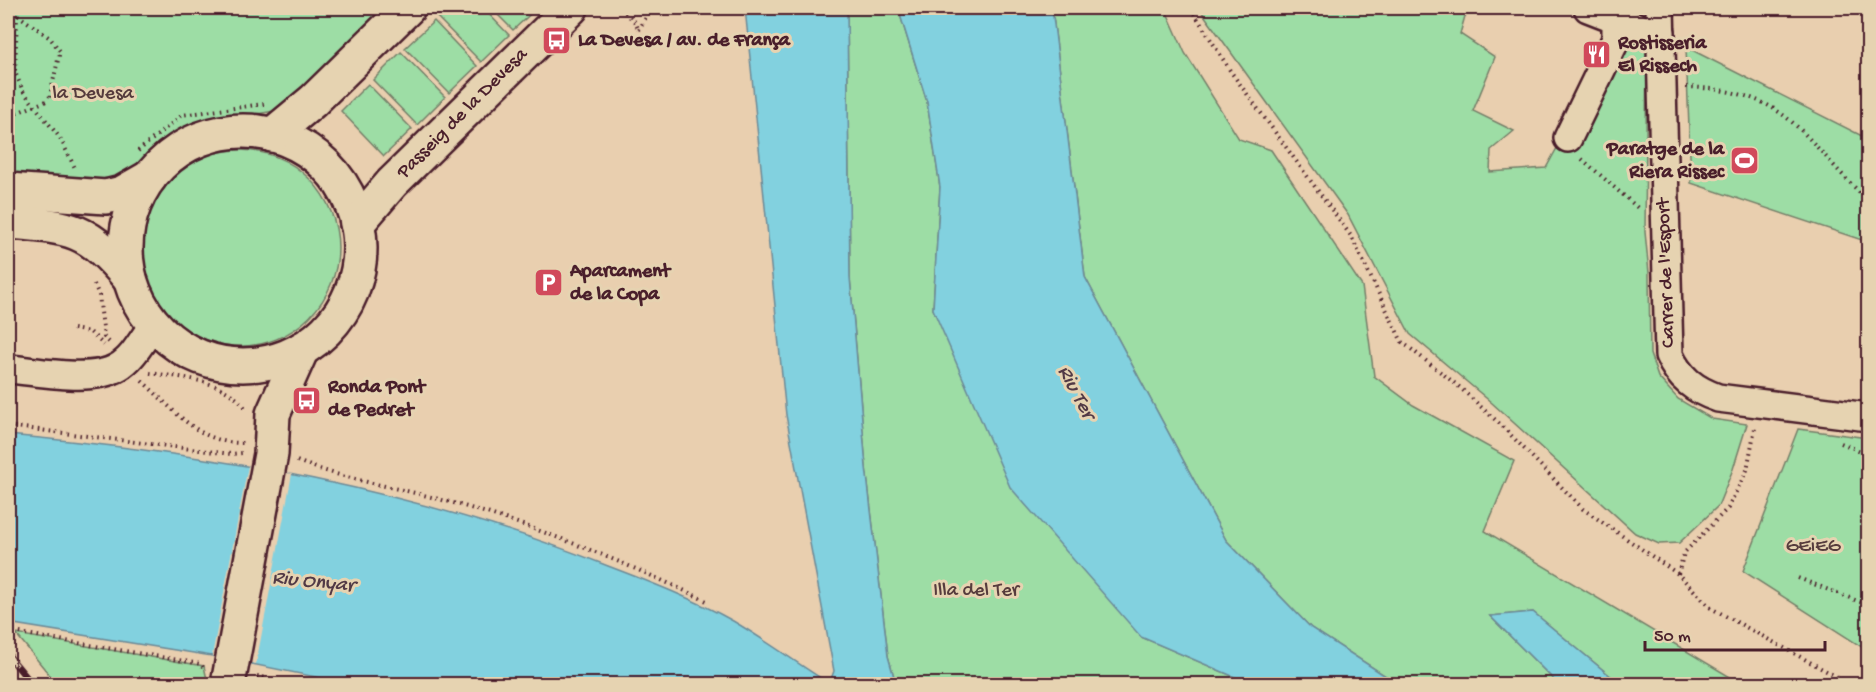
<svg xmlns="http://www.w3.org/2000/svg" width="1876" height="692" viewBox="0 0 1876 692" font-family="'Gochi Hand',sans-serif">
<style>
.green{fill:#9ddda5;stroke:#747e68;stroke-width:1.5}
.water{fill:#82d1df;stroke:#6c8a97;stroke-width:1.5}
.pier{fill:#e9cfaf}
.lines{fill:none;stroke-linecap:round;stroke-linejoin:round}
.street-casing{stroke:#4a1f2b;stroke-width:32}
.secondary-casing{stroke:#4a1f2b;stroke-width:38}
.path{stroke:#4a1f2b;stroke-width:4;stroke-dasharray:1.5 4.5;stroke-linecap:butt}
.street{stroke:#e6d3b1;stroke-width:27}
.secondary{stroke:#e6d3b1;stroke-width:33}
.rail-casing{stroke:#4a1f2b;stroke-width:7}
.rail{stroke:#e6d3b1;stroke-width:4.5;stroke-dasharray:14;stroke-linecap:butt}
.path-bridge{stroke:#4a1f2b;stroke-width:4;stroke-dasharray:1.5 4.5;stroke-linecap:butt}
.labels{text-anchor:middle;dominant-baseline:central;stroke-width:6;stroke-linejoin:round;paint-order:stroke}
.poi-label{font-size:20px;font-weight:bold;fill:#4a1f2b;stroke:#e6d3b1;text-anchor:start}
.park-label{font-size:20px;fill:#563c3d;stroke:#e6d3b1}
.street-label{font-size:20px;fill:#4a1f2b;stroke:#e6d3b1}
.water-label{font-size:21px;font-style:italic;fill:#523a46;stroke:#e6d3b1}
</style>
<rect width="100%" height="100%" fill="#e9cfaf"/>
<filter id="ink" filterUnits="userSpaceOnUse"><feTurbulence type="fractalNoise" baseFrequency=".0167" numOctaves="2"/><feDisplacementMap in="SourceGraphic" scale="12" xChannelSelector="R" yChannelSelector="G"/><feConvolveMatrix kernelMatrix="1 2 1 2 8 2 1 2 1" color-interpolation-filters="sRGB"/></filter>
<g filter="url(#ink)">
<g class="green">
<polygon points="8,8 388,8 280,110 188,126 130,174 99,188 8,180"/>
<polygon points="447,8 483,8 509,35 481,62 437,17"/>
<polygon points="491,8 537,8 513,30"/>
<polygon points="847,8 898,8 927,102 940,187 933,309 1141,637 1251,684 896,684 888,656 866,467 850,277"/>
<polygon points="1052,8 1165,8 1185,53 1239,139 1271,150 1362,286 1374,376 1413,405 1514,461 1485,531 1742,684 1613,684 1613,678 1533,612 1490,616 1554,680 1555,684 1398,684 1311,628 1226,540 1085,277"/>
<polygon points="1199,8 1481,8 1465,16 1460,34 1495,57 1473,111 1514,131 1491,150 1490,172 1546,168 1557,148 1585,137 1626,40 1647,45 1645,232 1649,273 1650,354 1658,377 1678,399 1712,419 1747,424 1733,469 1718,506 1679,543 1659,544 1635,533 1492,403 1410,334 1348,215"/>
<polygon points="434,21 477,66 449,93 405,48"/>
<polygon points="1686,47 1868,139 1868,242 1691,183"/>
<polygon points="401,52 445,97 417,125 373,80"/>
<polygon points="368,84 412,129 384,156 341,111"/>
<circle cx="240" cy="248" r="98"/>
<polygon points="1798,429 1868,438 1868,651 1743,571"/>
<polygon points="16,634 204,666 208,684 57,684"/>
</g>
<g class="water">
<path d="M745,8H847L850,277L866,467L888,656L896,684H350L212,656L8,623V435C212,453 417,490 608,566C650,582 694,599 733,621C764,639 794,661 824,680L831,679L834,671L786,415Z"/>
<polygon points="898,8 1052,8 1085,277 1226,540 1311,628 1398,684 1251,684 1141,637 1010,487 933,309 940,187 927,102"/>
<polygon points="1533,612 1614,679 1613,684 1555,684 1554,680 1490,616"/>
</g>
<polygon class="pier" points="248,466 292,474 256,664 212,656"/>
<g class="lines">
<defs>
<g id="street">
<polyline points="1588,8 1650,32 1661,32"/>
<path d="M1660,8L1669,355C1679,378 1695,390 1718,398L1868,417"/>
<polyline points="1568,138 1616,39 1616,21"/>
<path d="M8,369C37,371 93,383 118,367C134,358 143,338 154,324"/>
</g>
<g id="secondary">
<circle cx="243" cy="248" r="117"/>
<polyline points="272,135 313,101 408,8"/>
<polyline points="8,190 106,197 122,193 150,177"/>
<path d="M8,222C73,227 87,228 130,279"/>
<polyline points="357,224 392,183 571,8"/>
<polyline points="228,684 271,454 273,414 302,349"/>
</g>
</defs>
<use href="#street" class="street-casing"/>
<use href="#secondary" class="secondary-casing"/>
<g class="path">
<polyline points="8,8 50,38 60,51 49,100"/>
<polyline points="621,8 636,23 639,31"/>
<polyline points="1191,8 1231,72 1351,236 1402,342 1457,385 1501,425 1583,509 1678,574 1711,608 1850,684"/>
<polyline points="17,15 15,72 23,91 60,138 75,168"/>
<polyline points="639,30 651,8"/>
<path d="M1686,87C1793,91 1799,137 1868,200"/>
<polyline points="8,116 11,115"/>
<polyline points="138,151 182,115 264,104"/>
<polyline points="1582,159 1639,209"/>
<polyline points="94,284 99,295 104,337 109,342"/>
<polyline points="73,329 90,332 104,345"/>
<path d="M150,373C184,378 224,379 246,409"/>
<path d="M142,381C175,410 198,444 244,443"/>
<polyline points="8,426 231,454 243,453"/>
<polyline points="1841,443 1868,454"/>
<path d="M297,461C345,480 397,487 446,501C537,526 624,562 709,602"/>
<polyline points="1678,574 1684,553 1728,508 1747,470 1755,428"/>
<polyline points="1798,578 1868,605"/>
<polyline points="8,631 201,664 203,667"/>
<polyline points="257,676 294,684"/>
</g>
<use href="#street" class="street"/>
<use href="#secondary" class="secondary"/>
<defs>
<polyline id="rail" points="8,655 32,684"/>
</defs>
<use href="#rail" class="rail-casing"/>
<use href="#rail" class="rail"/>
<polyline class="path-bridge" points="11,115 49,100"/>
</g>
</g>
<defs>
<symbol id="bus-square" viewBox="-11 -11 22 22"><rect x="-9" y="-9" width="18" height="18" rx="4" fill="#d1495b" stroke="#e6d3b1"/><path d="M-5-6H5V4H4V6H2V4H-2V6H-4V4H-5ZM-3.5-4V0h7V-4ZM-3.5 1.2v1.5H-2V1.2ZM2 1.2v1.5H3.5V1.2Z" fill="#fff"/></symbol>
<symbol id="restaurant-square" viewBox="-11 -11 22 22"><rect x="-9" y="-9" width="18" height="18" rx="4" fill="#d1495b" stroke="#e6d3b1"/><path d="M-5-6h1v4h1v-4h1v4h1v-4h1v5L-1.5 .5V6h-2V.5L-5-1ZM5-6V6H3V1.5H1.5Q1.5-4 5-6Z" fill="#fff"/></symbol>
<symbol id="stadium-square" viewBox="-11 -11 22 22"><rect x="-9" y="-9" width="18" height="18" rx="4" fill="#d1495b" stroke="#e6d3b1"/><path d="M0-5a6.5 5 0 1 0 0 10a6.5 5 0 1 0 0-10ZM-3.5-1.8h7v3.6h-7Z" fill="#fff"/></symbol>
<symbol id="parking-square" viewBox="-11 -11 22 22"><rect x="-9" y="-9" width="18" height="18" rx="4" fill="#d1495b" stroke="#e6d3b1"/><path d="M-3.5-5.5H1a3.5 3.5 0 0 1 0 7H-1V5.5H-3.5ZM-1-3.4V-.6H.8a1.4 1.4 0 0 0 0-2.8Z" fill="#fff"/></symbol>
</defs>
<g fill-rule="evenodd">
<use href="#bus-square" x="540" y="24" width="33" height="33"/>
<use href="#restaurant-square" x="1580" y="38" width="33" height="33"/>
<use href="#stadium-square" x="1728" y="144" width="33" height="33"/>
<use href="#parking-square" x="532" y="266" width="33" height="33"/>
<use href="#bus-square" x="290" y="384" width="33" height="33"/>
</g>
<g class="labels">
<g class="poi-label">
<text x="578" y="41">La Devesa / av. de França</text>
<text x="1618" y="44">Rostisseria<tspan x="1618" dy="23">El Rissech</tspan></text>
<text x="1724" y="150" text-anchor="end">Paratge de la<tspan x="1724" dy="23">Riera Rissec</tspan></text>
<text x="570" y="272">Aparcament<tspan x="570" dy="23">de la Copa</tspan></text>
<text x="328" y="388">Ronda Pont<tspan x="328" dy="23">de Pedret</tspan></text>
</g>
<g class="park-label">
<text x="93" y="94">la Devesa</text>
<text x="1813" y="547">GEiEG</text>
<text x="976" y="591">Illa del Ter</text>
</g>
<g class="street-label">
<text transform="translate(463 114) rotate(-45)">Passeig de la Devesa</text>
<text transform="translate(1667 273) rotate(-92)">Carrer de l'Esport</text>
</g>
<g class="water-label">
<text transform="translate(1075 393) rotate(62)">Riu Ter</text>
<text transform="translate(313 583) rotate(6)">Riu Onyar</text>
</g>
</g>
<rect width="1876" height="692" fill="none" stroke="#e6d3b1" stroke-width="30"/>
<rect x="15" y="15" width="1846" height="662" fill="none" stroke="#4a1f2b" stroke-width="2" filter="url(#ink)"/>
<path d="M1645 641v9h180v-9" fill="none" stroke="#4a1f2b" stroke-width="3"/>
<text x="1654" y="641" font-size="18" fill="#4a1f2b" stroke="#e6d3b1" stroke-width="4.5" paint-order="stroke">50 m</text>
</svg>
